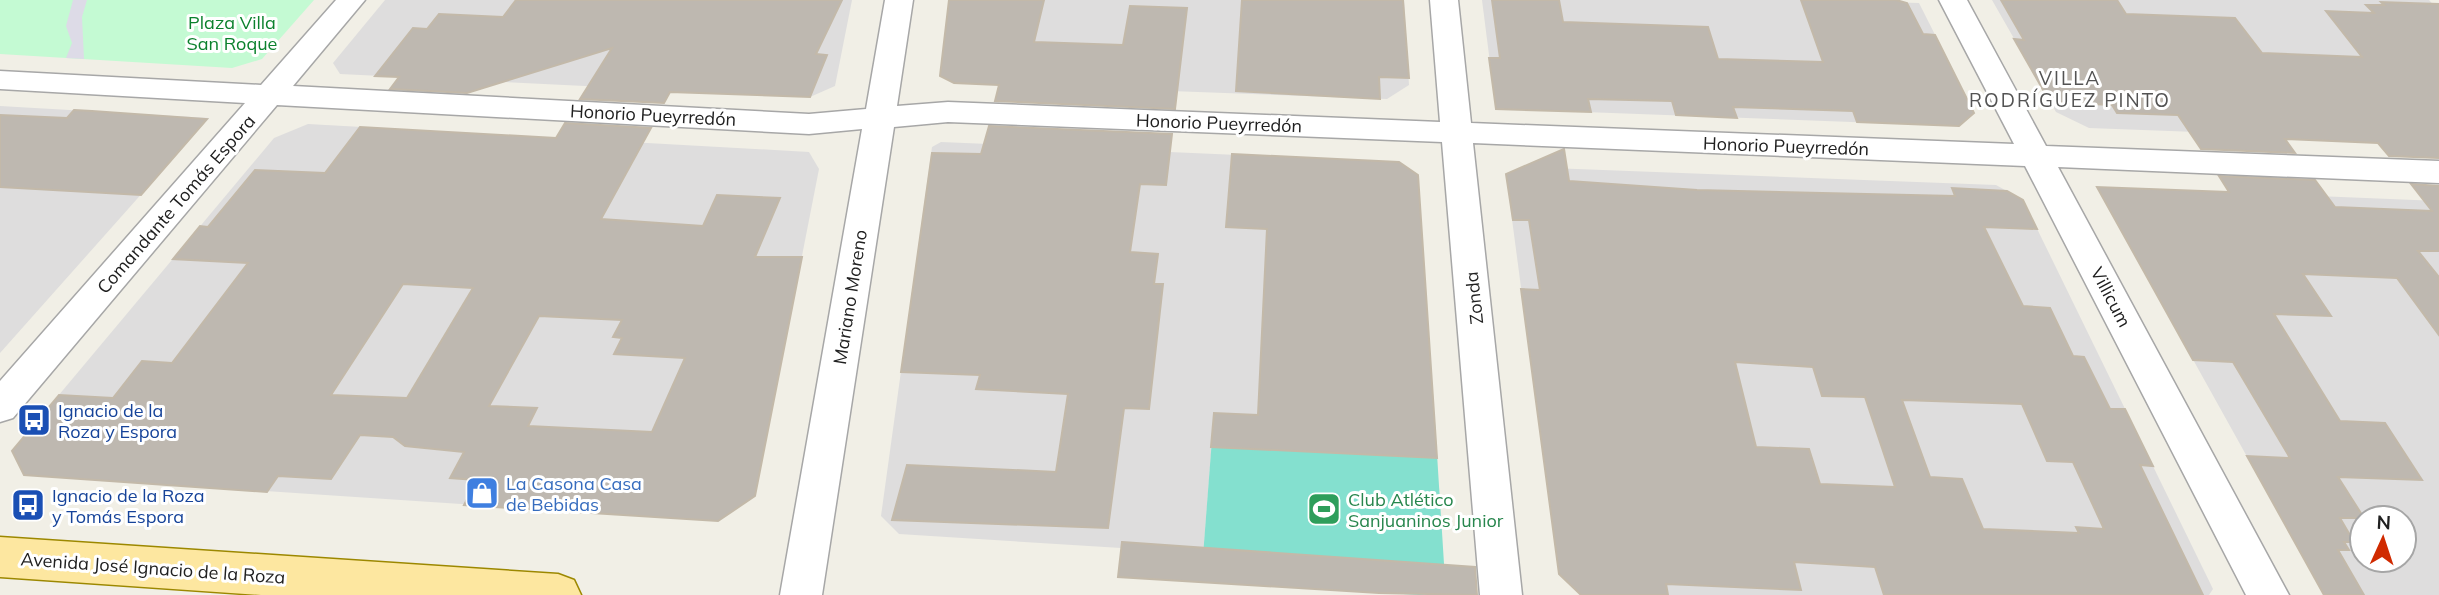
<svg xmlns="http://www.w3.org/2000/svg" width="2439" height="595" viewBox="0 0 2439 595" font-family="Mulish,sans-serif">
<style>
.residential{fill:#dedddd;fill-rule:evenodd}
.park{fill:#c4fad3}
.pitch{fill:#84e0cf}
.plaza{fill:#dddbe7}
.building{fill:#beb8b0;stroke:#c3b9a9;stroke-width:2;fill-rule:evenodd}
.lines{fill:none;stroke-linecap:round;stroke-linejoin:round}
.street-casing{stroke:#a7a7a7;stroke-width:3}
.primary-casing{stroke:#9c8800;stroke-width:3}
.street{fill:#fff;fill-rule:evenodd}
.primary{fill:#fde7a0;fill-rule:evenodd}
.labels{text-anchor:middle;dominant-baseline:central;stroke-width:6;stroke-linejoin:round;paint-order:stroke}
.park-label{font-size:18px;fill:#0b812d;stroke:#fff}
.street-label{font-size:18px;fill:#202020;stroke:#fff}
.transit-label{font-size:18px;fill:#164399;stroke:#fff;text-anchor:start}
.shop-label{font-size:18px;fill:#366cbe;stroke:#fff;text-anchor:start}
.leisure-label{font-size:18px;fill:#27864d;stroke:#fff;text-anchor:start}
.neighbourhood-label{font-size:19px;letter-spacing:2px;fill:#535353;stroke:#fff}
</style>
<rect width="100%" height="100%" fill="#f1efe6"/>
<g class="residential">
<polygon points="385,0 852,0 835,86 810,97 340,74 333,63"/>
<polygon points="949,0 1404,0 1409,85 1387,99 954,83 940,76"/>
<polygon points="1482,0 1811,0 1919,3 1974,112 1959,126 1503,109 1495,102"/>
<polygon points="1992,0 2429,0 2439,11 2379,143 2253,138 2250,134 2089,128 2056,112"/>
<polygon points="0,106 209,118 0,353"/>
<polygon points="308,124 809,152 819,169 755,496 718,521 24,475 12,451 274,138"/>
<polygon points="941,142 1399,162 1418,175 1435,423 1213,429 1201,582 1118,577 1121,548 899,534 881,516 932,147"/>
<polygon points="1524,167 1996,185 2023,200 2213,589 2209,595 1581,595 1559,574 1506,174"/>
<path d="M2097,187L2439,201V595H2324ZM2362,518H2404V560H2362Z"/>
</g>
<polygon class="park" points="0,0 314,0 262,59 232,68 0,54"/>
<polygon class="pitch" points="1214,413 1435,423 1445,579 1439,593 1420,595 1201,582"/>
<polygon class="plaza" points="73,0 87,0 82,17 84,59 66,58 72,43 66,26"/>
<g class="building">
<polygon points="516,0 842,0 816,54 827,55 810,97 670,92 664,103 580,99 612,48 467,93 390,89 399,77 375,76 413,28 427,29 439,14 503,17"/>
<polygon points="949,0 1044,0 1034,42 1123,45 1130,6 1187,8 1175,109 995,101 999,85 954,83 940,76"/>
<polygon points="1242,0 1403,0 1409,78 1379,77 1380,99 1236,91"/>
<polygon points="1492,0 1559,0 1563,22 1708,27 1718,59 1823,62 1801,0 1896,0 1907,3 1923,34 1935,35 1974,113 1959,126 1857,122 1853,111 1733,107 1737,118 1676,115 1672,101 1588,99 1591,112 1496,109 1489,58 1500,58"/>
<polygon points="2001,0 2117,0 2126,14 2235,18 2262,53 2362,57 2326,11 2374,13 2366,5 2384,5 2381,2 2439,4 2439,158 2389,156 2378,143 2285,139 2295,153 2201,149 2178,115 2117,113 2112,105 2050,102 2014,39 2024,40"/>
<polygon points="74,110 92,111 207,119 141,195 0,187 0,115 67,118"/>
<path d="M565,123L651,128L601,219L703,226L717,195L780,198L755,257H802L791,313L755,496L718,521L464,505L477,480L450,478L464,452L405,446L393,437L360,435L331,479L278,476L267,492L24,475L12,451L59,395L113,398L142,361L172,363L248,263L173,259L200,226L208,227L255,170L325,173L360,127L556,138ZM403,284L473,288L407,398L331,395ZM539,316L622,320L613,337L622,338L614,354L685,358L652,432L528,426L537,408L489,406Z"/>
<polygon points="989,126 1172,134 1166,185 1140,184 1130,252 1158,254 1154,284 1163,284 1149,409 1124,408 1108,528 892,520 907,465 1056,472 1068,394 976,389 980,375 901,372 932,153 981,154"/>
<path d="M1564,149L1569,181L1697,190L1955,196L1952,188L2007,191L2023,200L2037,229L1984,227L2023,306L2050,308L2073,356L2084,357L2110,409H2125L2153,466L2140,465L2203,595H1884L1875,567L1794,562L1801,590L1666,584L1668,595H1581L1559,574L1521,289L1540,290L1529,220H1513L1506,174ZM1735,362L1813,367L1822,396L1865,397L1895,487L1820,484L1809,449L1756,447ZM1902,400L2022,404L2047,461L2073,462L2104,529L2076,527L2079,533L1983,529L1962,479L1930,477Z"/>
<polygon points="1232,154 1399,162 1418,175 1437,458 1211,447 1214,413 1258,415 1267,229 1226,227"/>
<polygon points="2219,176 2315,180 2335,207 2432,211 2411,184 2439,186 2439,251 2418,251 2439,277 2439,335 2397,278 2303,274 2331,316 2274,314 2340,421 2385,423 2422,480 2338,477 2364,518 2340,518 2354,542 2344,542 2349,550 2338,550 2364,595 2324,595 2247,456 2290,458 2233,362 2193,360 2097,187 2229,192"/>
<polygon points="1122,542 1475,567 1477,595 1379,593 1118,577"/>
</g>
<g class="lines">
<defs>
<polygon id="street" points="336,0 365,0 293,86 809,114 866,109 885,0 913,0 897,106 948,102 1440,122 1430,0 1458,0 1471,123 2014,144 1939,0 1967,0 2046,146 2439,161 2439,183 2058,167 2289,595 2246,595 2025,166 1473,143 1522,595 1480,595 1442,142 948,122 894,127 822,595 780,595 862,129 809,134 277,105 13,418 0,422 0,381 245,103 0,89 0,71 261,85"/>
<polygon id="primary" points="0,537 558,574 574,580 581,595 261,595 0,577"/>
</defs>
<use href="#street" class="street-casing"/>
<use href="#primary" class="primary-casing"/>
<use href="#street" class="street"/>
<use href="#primary" class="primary"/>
</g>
<defs>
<symbol id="bus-square" viewBox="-11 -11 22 22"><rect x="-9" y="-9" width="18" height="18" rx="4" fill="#1a4fb4" stroke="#fff"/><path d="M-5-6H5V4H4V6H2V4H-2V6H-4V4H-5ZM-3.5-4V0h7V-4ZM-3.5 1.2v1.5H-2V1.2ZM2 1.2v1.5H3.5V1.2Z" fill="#fff"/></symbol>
<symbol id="shop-square" viewBox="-11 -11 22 22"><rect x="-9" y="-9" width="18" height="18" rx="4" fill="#3f7fe0" stroke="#fff"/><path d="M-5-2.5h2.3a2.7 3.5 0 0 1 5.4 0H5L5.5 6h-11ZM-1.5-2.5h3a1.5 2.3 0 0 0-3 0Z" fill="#fff"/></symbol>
<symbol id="stadium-square" viewBox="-11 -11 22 22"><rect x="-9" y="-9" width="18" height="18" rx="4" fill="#2e9e5b" stroke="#fff"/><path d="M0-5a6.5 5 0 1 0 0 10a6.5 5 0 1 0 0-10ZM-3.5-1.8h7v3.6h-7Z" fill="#fff"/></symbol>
</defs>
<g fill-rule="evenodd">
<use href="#bus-square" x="15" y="401" width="38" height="38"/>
<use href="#shop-square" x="463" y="474" width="38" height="38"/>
<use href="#bus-square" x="9" y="486" width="38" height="38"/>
<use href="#stadium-square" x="1305" y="490" width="38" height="38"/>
</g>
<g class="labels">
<g class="park-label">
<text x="232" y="22">Plaza Villa<tspan x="232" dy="21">San Roque</tspan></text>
</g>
<g class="street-label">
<text transform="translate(653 115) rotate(3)">Honorio Pueyrredón</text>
<text transform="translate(1219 123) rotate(2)">Honorio Pueyrredón</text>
<text transform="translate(1786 146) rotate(2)">Honorio Pueyrredón</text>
<text transform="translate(176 204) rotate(-49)">Comandante Tomás Espora</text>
<text transform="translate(850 297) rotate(-81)">Mariano Moreno</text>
<text transform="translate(2111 297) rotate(62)">Villicum</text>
<text transform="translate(1474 298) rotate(-96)">Zonda</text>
<text transform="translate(153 568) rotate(4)">Avenida José Ignacio de la Roza</text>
</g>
<g class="transit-label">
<text x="58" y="410">Ignacio de la<tspan x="58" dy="21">Roza y Espora</tspan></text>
<text x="52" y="495">Ignacio de la Roza<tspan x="52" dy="21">y Tomás Espora</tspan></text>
</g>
<g class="shop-label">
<text x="506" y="483">La Casona Casa<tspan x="506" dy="21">de Bebidas</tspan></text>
</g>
<g class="leisure-label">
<text x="1348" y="499">Club Atlético<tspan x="1348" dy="21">Sanjuaninos Junior</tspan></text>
</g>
<g class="neighbourhood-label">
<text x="2070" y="78">VILLA<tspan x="2070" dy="22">RODRÍGUEZ PINTO</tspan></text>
</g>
</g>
<g transform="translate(2383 539) rotate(3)"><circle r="33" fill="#ffffff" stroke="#a6a6a6" stroke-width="2"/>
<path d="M0-5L12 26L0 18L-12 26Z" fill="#d02a00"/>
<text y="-10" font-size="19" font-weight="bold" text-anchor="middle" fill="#202020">N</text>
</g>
</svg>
